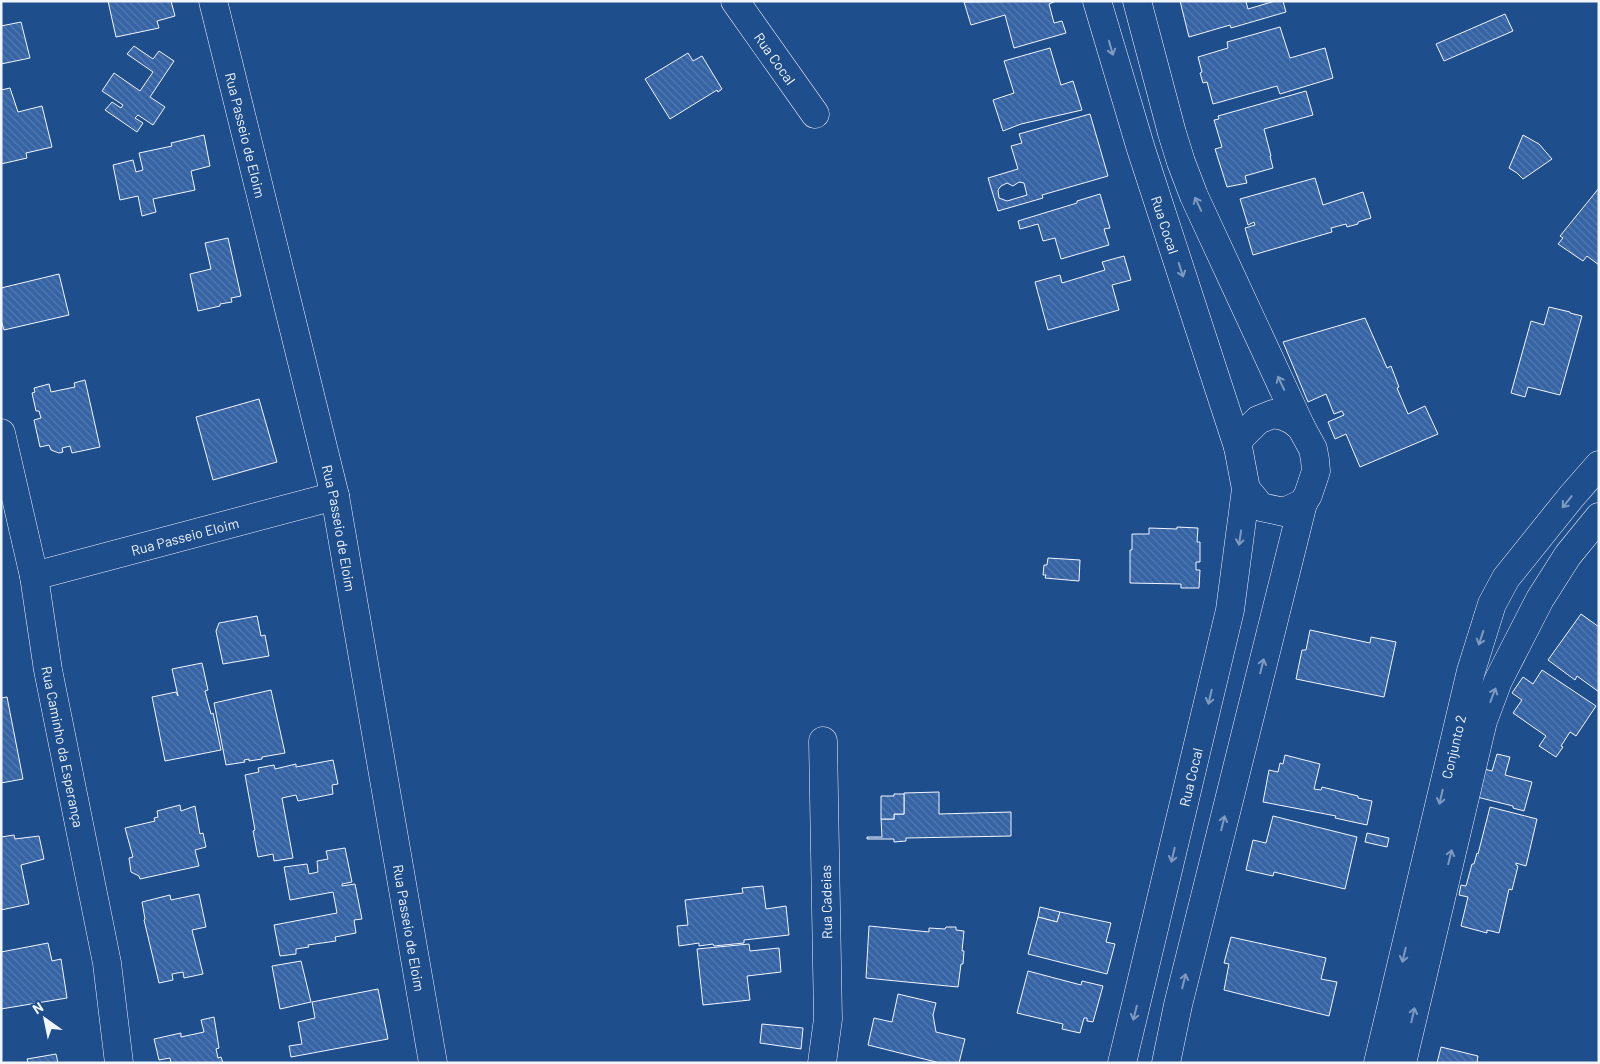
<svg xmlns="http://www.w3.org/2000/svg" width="1600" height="1064" viewBox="0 0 1600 1064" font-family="Barlow,sans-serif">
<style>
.building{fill:url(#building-back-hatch);stroke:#f2f6ff;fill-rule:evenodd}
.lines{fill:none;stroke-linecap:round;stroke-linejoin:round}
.minor-casing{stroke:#f2f6ff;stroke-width:29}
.minor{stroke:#1f4e8c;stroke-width:28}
.oneway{stroke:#7e9ac0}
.labels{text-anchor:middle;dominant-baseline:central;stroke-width:4;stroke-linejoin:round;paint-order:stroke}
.street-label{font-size:14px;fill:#f2f6ff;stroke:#1f4e8c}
</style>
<defs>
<pattern id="building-back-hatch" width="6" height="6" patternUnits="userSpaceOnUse" patternTransform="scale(1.25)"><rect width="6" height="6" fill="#3563a3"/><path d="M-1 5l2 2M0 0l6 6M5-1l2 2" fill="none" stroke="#537ab1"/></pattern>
</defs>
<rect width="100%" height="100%" fill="#1f4e8c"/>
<g class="building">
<polygon points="108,1 171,1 175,16 157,21 159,28 116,37"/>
<polygon points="1056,1 1049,4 1054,23 1062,21 1066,33 1014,48 1005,15 971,25 964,2"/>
<polygon points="1180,1 1249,1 1246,2 1248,9 1275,1 1283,1 1286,12 1231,28 1230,25 1189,37"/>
<polygon points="1505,14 1513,31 1444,61 1436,44"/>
<polygon points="21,22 30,58 1,64 1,26"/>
<polygon points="1280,27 1290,58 1325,48 1333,78 1280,94 1277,86 1213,104 1207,82 1203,83 1200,73 1202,72 1198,57 1228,48 1227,42"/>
<polygon points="134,46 153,59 159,51 174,61 150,97 165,107 153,125 138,115 135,118 143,123 137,132 105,110 112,102 121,108 123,105 102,91 114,73 140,91 153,72 127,54"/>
<polygon points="1050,48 1061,85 1073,81 1082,110 1021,124 1003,131 993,100 1014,93 1004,61"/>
<polygon points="688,53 693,61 702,56 722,89 718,92 717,90 670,119 645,79"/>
<polygon points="10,88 18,112 42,106 52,147 26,153 27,158 1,164 1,90"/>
<polygon points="1306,91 1313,115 1264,129 1271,156 1270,156 1273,168 1245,176 1247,183 1227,187 1215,149 1222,147 1214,120 1219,119 1218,116"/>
<path d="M1090,114L1108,176L1042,195L1043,198L998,211L988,178L1018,169L1011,146L1022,143L1019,134ZM1019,182L1024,183L1027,195L1007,201L999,198L998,190L1001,186L1007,183L1013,186Z"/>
<polygon points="204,135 210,166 191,171 195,190 153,199 156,212 142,216 138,196 120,200 113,165 133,160 136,172 143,170 139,153 172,146 171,143"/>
<polygon points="1523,135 1539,144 1552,159 1523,179 1517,173 1509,168"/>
<polygon points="1315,178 1323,205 1363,192 1371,218 1358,222 1358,224 1347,227 1346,224 1331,228 1332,232 1253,255 1245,228 1255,225 1254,222 1248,225 1240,199"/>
<polygon points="1599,188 1599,265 1587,256 1583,261 1558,244 1563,238 1560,236"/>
<polygon points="1100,194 1110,228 1104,229 1109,245 1061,259 1055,238 1043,241 1038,224 1020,229 1018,221 1077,203 1077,201"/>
<polygon points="228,238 241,296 231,298 232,302 220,304 220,306 198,311 190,274 211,269 205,243"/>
<polygon points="1124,256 1131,280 1112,285 1119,310 1048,330 1035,282 1060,275 1062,283 1105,270 1102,262"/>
<polygon points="59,274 69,315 4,330 1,320 1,288"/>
<polygon points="1549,307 1570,312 1570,313 1582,316 1560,395 1528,387 1525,397 1511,393 1531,321 1544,325"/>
<polygon points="1365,318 1387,368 1391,366 1399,387 1397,388 1408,414 1425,406 1438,434 1360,467 1346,434 1335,439 1328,422 1344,415 1342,411 1334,414 1326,394 1308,402 1283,342"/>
<polygon points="85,380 100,447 72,453 70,446 62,448 63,452 59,453 51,450 49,445 40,447 34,420 41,418 39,411 36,411 32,393 35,392 34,388 49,384 51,392 75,387 74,383"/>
<polygon points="259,399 277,462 213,480 196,417"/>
<polygon points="1177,527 1198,528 1197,542 1200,542 1200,562 1196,562 1196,570 1200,570 1199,588 1181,588 1181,584 1130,583 1130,550 1132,550 1132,534 1149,534 1149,528 1177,529"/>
<polygon points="1048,558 1080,560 1079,581 1045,578 1046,575 1043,575 1044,565 1047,565"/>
<polygon points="1581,614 1599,627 1599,692 1577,676 1575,680 1548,660"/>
<polygon points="257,616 261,636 265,635 269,656 223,664 216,631 219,623"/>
<polygon points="1310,630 1370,643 1371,637 1396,642 1384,697 1296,679 1302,650 1306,650"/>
<polygon points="202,663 208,690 205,691 211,714 213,713 221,750 165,761 152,697 176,692 178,696 172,669"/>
<polygon points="1542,670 1596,706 1576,736 1570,732 1561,746 1563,747 1556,757 1539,746 1546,736 1513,713 1522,700 1512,693 1523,677 1533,684"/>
<polygon points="271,690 285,753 262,757 262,759 249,761 249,759 244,760 245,762 226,765 214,703"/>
<polygon points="7,697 23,779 1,783 1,698"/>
<polygon points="1497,754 1510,757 1505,775 1532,782 1524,811 1513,808 1513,806 1477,797 1484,769 1492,771"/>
<polygon points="1285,755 1320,764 1314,789 1321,790 1322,787 1358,796 1358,798 1372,801 1367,825 1335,818 1336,816 1263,802 1269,770 1278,772 1280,763 1283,764"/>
<polygon points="333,760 338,784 332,785 333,794 298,801 296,795 282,798 293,858 274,861 273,854 258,857 253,831 255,830 245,775 259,772 258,768 274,765 275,769 296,764 296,767"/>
<polygon points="939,792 939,814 1011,812 1011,836 906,838 906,841 894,842 894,839 867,839 867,837 882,837 881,819 894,819 894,814 904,814 904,793"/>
<polygon points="894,794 904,794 904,814 894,814 894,819 881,819 881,796 894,796"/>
<polygon points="180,805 181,811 195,806 200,834 203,833 206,847 195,850 199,866 140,879 139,876 131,872 129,858 133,857 125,828 155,821 154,818 158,817 157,811"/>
<polygon points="1490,807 1537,819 1526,866 1516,863 1516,865 1518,866 1512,890 1509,889 1499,933 1487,930 1487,933 1461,926 1468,897 1459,895 1461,885 1466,886 1472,864 1474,864 1477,853 1478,854"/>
<polygon points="1273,816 1357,837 1345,889 1274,872 1273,876 1246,870 1253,840 1266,843"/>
<polygon points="1367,833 1389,838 1387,847 1365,842"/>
<polygon points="14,835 15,839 39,836 44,859 21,865 29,904 1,910 1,837"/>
<polygon points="345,848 352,882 342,884 342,886 355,884 362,919 354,920 356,933 335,937 336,941 308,945 309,947 296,949 296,954 280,956 274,925 337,913 333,892 290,900 284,867 307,864 309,874 318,872 317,861 328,859 326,851"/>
<polygon points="763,886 766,909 786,906 789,935 744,940 744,943 714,946 713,944 699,946 699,943 679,946 677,926 688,925 685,900 743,893 742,888"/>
<polygon points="199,894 206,927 192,930 203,974 184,978 183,972 172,974 173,980 159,983 144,920 145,919 142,902 170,895 171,900"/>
<polygon points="1040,907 1060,912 1057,922 1038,917"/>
<polygon points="1060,912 1111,923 1106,942 1115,944 1107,974 1028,954 1038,917 1057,922"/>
<polygon points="869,926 929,932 929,928 945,929 946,927 956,927 956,930 964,931 962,951 964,951 963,964 961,964 958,987 866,978"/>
<polygon points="1231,937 1326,958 1321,979 1337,982 1329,1016 1224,990 1229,964 1224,963"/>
<polygon points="48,943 52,961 61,959 67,998 1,1009 1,952"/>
<polygon points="749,944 750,951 779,948 781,972 747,976 750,1000 703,1005 697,949"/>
<polygon points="301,961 311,1002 280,1009 272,966"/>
<polygon points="1028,971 1081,985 1082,981 1103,986 1093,1022 1087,1021 1087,1018 1084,1018 1080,1033 1062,1029 1063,1024 1017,1013"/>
<polygon points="378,989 388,1039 291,1057 289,1046 302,1044 298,1022 315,1018 312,1002"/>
<polygon points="898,994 936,1003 933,1015 936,1032 965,1039 959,1063 940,1063 868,1045 874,1018 892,1022"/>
<polygon points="214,1017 219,1048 216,1049 218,1058 221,1057 223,1063 171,1063 170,1058 159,1060 154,1039 181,1033 181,1037 204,1032 201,1020"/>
<polygon points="762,1024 803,1028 801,1049 760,1043"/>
<polygon points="1441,1047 1478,1056 1477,1062 1482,1063 1437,1063"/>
<polygon points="56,1054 58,1063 28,1063 27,1059"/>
</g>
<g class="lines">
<defs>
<g id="minor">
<path id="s1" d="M213,1L335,496L433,1063"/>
<path id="s2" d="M735,1L815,114"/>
<path id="s3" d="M1097,1L1141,149L1238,447"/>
<polyline points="1137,1 1172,133 1181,162 1194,196 1301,427"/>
<path id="s4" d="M1,433L34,576L48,670L107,963L119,1063"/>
<path id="s5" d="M34,576L335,496"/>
<polyline points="822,1063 828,1019 823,741"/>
<path id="s6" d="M1122,1063L1230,610L1246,489L1238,447L1240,438L1258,420L1273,414L1283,416L1292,420L1301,427L1313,449L1315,460L1316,471L1308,495L1303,503L1284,512L1261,507L1246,489"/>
<polyline points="1166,1063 1178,1005 1303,503"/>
<path id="s7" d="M1378,1063L1471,671L1492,604L1506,578L1571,497L1599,465"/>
<polyline points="1402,1063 1483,721 1498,681 1540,599 1568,555 1599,517"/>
</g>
</defs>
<use href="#minor" class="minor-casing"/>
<use href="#minor" class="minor"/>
</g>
<defs><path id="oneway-shaft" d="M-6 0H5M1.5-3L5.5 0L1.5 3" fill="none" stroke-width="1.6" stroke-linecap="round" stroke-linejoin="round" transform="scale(1.25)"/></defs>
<g class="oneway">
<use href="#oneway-shaft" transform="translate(1111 48) rotate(74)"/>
<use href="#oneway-shaft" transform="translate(1198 204) rotate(-115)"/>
<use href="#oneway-shaft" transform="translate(1181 270) rotate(72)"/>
<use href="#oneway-shaft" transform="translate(1281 383) rotate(-115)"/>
<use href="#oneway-shaft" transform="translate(1567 502) rotate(129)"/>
<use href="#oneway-shaft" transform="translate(1240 538) rotate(98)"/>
<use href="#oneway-shaft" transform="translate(1481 638) rotate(108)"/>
<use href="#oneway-shaft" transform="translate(1262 666) rotate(-76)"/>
<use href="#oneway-shaft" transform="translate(1493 695) rotate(-69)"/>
<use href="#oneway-shaft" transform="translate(1210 697) rotate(103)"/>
<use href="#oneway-shaft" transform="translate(1441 797) rotate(103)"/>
<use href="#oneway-shaft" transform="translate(1223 823) rotate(-76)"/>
<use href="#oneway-shaft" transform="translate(1173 855) rotate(103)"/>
<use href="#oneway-shaft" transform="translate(1450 857) rotate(-76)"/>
<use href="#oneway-shaft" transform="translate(1404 955) rotate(103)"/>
<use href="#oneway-shaft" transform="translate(1184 981) rotate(-76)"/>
<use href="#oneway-shaft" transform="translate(1135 1013) rotate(104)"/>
<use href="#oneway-shaft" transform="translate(1413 1015) rotate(-77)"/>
</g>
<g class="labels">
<g class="street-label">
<text stroke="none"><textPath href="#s2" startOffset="70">Rua Cocal</textPath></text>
<text stroke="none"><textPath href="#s1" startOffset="138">Rua Passeio de Eloim</textPath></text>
<text stroke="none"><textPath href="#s3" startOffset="234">Rua Cocal</textPath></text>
<text stroke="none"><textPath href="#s1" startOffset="542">Rua Passeio de Eloim</textPath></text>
<text stroke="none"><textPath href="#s5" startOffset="156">Rua Passeio Eloim</textPath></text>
<text stroke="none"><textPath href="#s4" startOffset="320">Rua Caminho da Esperança</textPath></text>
<text stroke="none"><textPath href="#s7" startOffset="325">Conjunto 2</textPath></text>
<text stroke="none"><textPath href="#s6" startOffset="294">Rua Cocal</textPath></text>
<text transform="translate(826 902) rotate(-91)">Rua Cadeias</text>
<text stroke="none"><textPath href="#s1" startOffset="948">Rua Passeio de Eloim</textPath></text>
</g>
</g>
<rect width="1600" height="1064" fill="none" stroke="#f2f6ff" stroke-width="5"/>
<g transform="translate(45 1019) rotate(327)" stroke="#1f4e8c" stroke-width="4" paint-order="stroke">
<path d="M0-4L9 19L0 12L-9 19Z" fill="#f2f6ff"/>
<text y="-8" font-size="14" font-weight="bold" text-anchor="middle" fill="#f2f6ff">N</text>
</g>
</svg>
